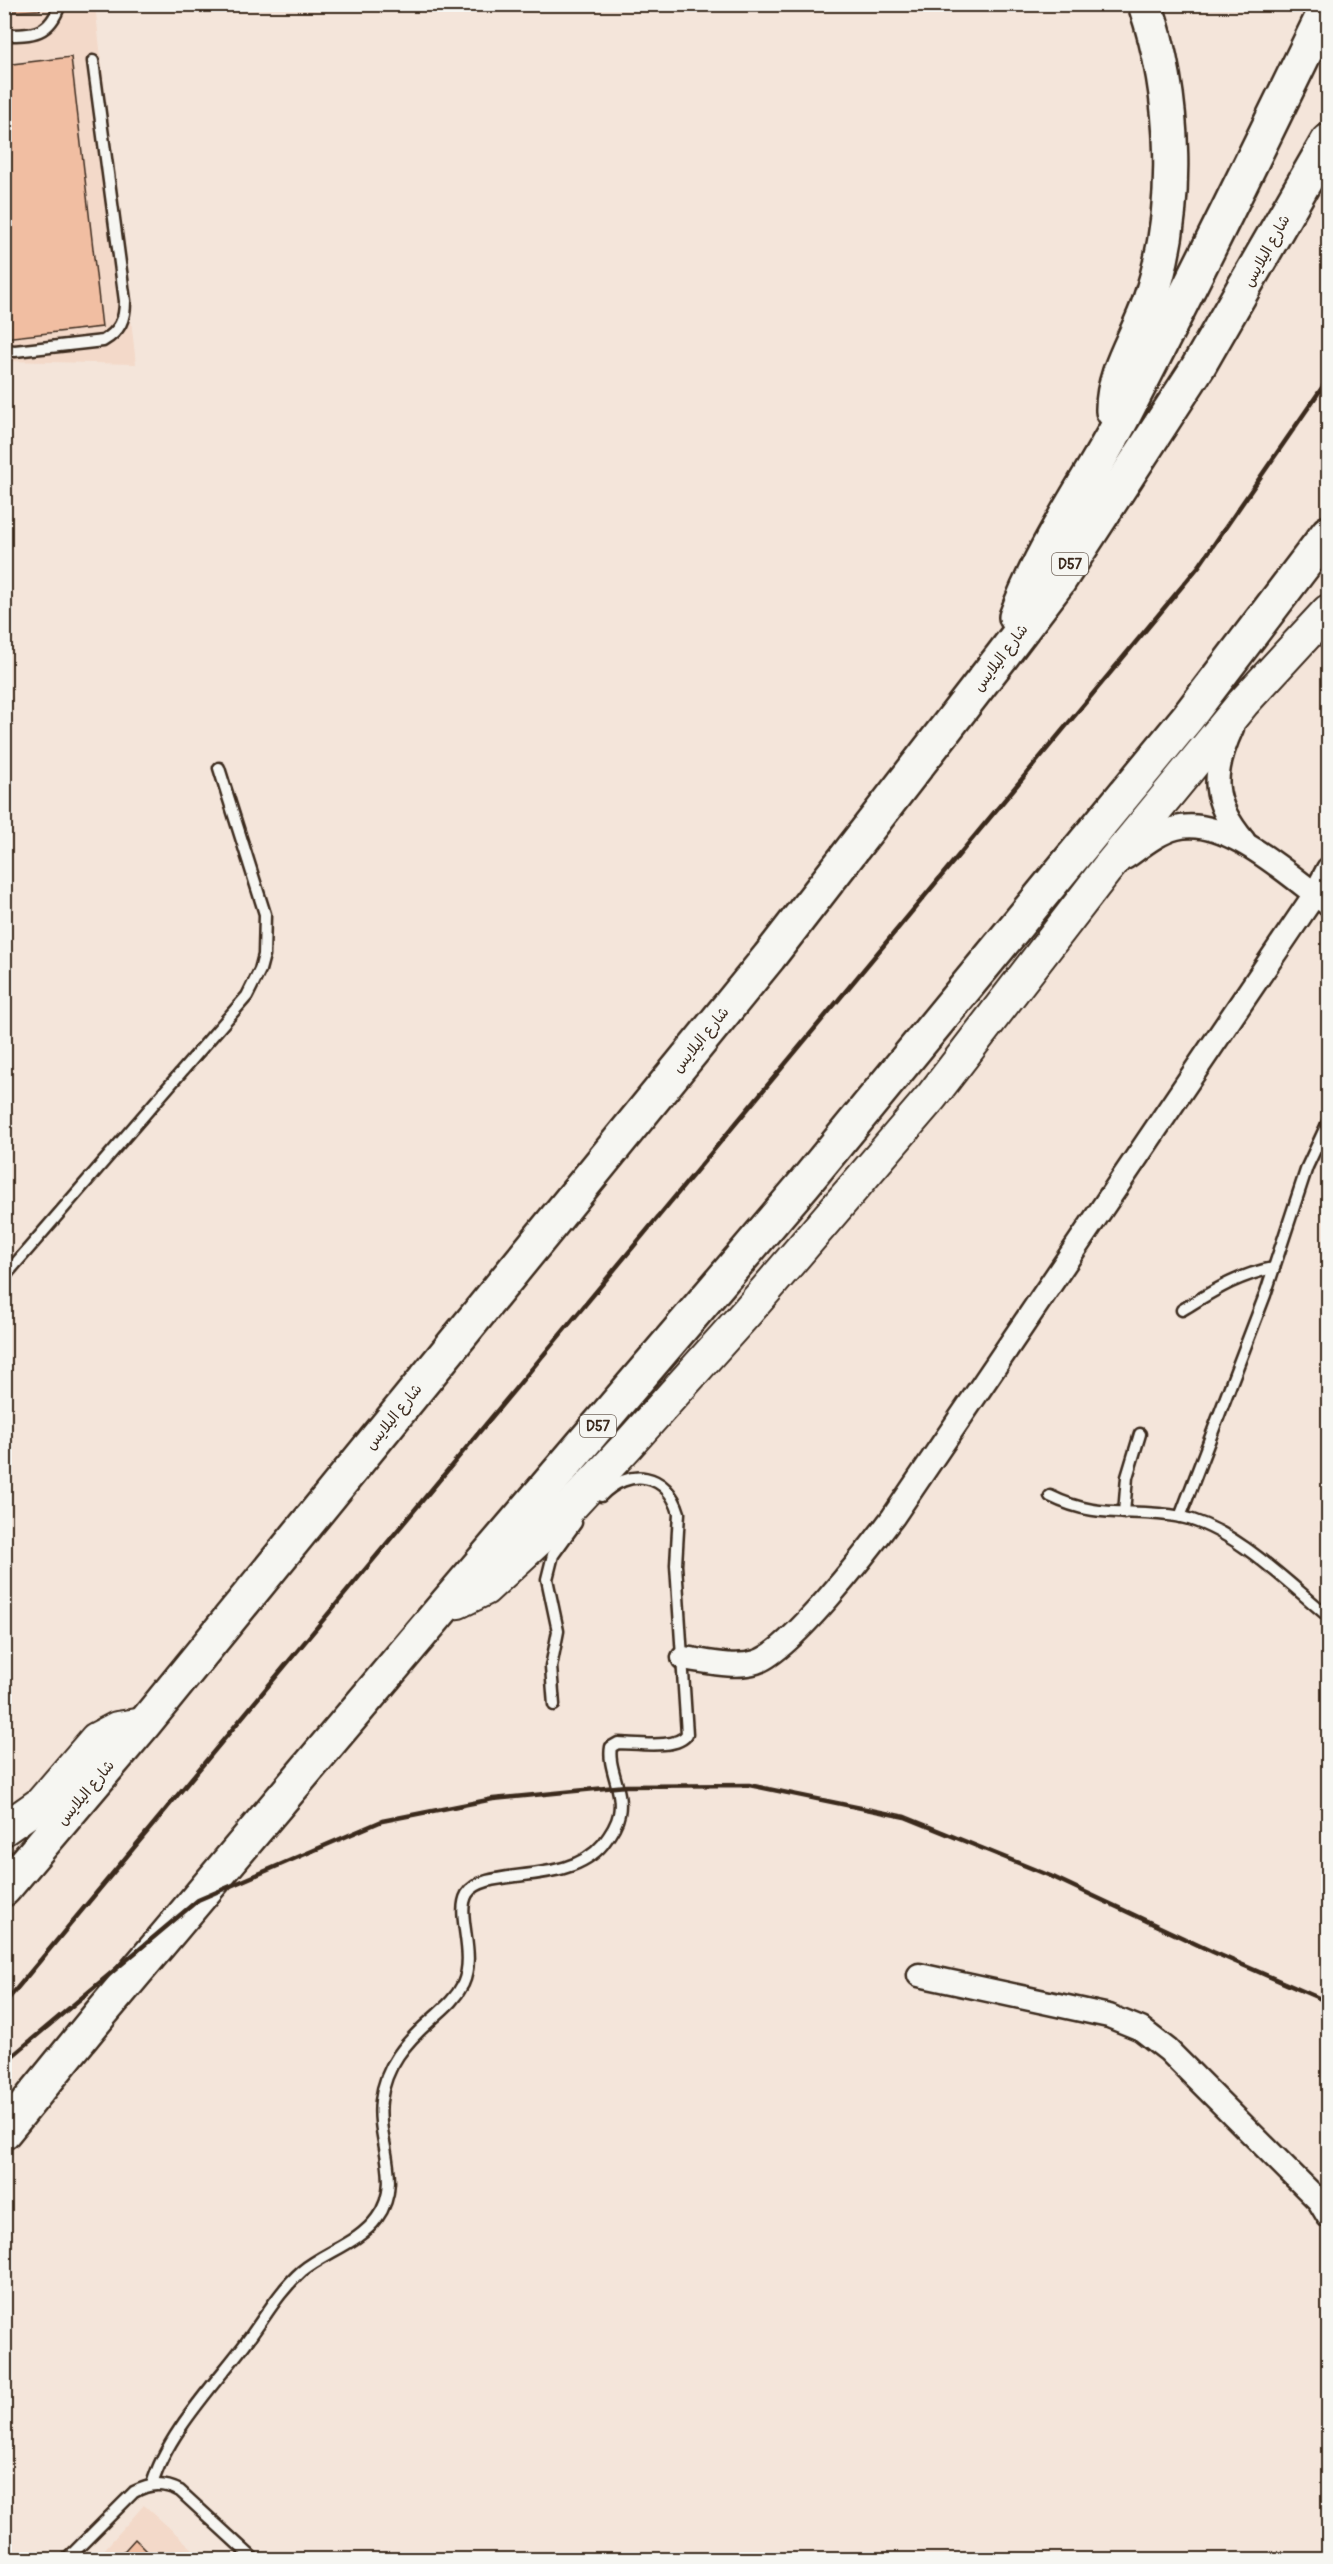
<svg xmlns="http://www.w3.org/2000/svg" width="1333" height="2564" viewBox="0 0 1333 2564" font-family="Pangolin,'Playpen Sans Arabic',sans-serif">
<style>
.built{fill:#f3d9c9}
.building{fill:#f1bea2;stroke:#3b2a1e;stroke-width:1.5}
.lines{fill:none;stroke-linecap:round;stroke-linejoin:round}
.lane-casing{stroke:#3b2a1e;stroke-width:15}
.street-casing{stroke:#3b2a1e;stroke-width:27}
.secondary-casing{stroke:#3b2a1e;stroke-width:36}
.highway-casing{stroke:#3b2a1e;stroke-width:38}
.lane{stroke:#f6f6f2;stroke-width:10}
.street{stroke:#f6f6f2;stroke-width:22}
.secondary{stroke:#f6f6f2;stroke-width:32}
.highway{stroke:#f6f6f2;stroke-width:33}
.rail{stroke:#3b2a1e;stroke-width:4.5}
.labels{text-anchor:middle;dominant-baseline:central;stroke-width:5;stroke-linejoin:round;paint-order:stroke}
.shield{fill:#f6f6f2;stroke:#73675e;stroke-width:1.5}
.shield-label{font-size:14px;font-weight:bold;fill:#3b2a1e}
.street-label{font-size:15px;fill:#3b2a1e;stroke:#f6f6f2}
</style>
<rect width="100%" height="100%" fill="#f4e5da"/>
<filter id="ink" filterUnits="userSpaceOnUse"><feTurbulence type="fractalNoise" baseFrequency=".0167" numOctaves="2"/><feDisplacementMap in="SourceGraphic" scale="12" xChannelSelector="R" yChannelSelector="G"/><feConvolveMatrix kernelMatrix="1 2 1 2 8 2 1 2 1" color-interpolation-filters="sRGB"/></filter>
<g filter="url(#ink)">
<g class="built">
<polygon points="5,5 95,5 136,364 5,361"/>
<polygon points="144,2505 204,2559 95,2560"/>
</g>
<g class="building">
<polygon points="4,4 40,4 40,10 4,12"/>
<polygon points="71,57 102,327 4,338 4,65"/>
<polygon points="135,2539 151,2555 147,2560 116,2560"/>
</g>
<g class="lines">
<defs>
<g id="lane">
<path d="M4,35C33,35 50,35 60,4"/>
<path d="M4,350L15,351L103,341C120,331 125,320 125,301L93,61"/>
<polyline points="4,1277 247,996 260,970 264,955 265,914 219,768"/>
<path d="M1182,1310C1212,1292 1239,1274 1274,1268"/>
<path d="M1050,1496C1100,1521 1131,1507 1181,1517C1234,1528 1287,1582 1328,1616"/>
<polyline points="1124,1513 1127,1477 1140,1434"/>
<polyline points="1180,1517 1265,1295 1307,1167 1328,1122"/>
<polyline points="554,1705 551,1667 558,1631 547,1579 553,1555 576,1523"/>
<path d="M152,2485C166,2435 214,2385 245,2344C264,2319 278,2292 302,2271C325,2252 359,2243 377,2218C404,2182 376,2140 381,2101C385,2066 406,2042 431,2020C443,2009 455,2000 463,1984C477,1953 455,1915 467,1894C484,1865 567,1888 603,1844C610,1835 617,1825 619,1814C624,1790 607,1768 611,1747L618,1743C635,1743 678,1750 687,1734L676,1565L679,1513C667,1472 629,1467 601,1496"/>
<path d="M66,2560L134,2492C151,2483 164,2483 180,2491L255,2560"/>
</g>
<g id="street">
<path d="M1232,728C1211,774 1211,802 1244,841"/>
<path d="M1125,858C1141,847 1157,833 1176,828C1227,815 1290,877 1328,904"/>
<path d="M683,1658C706,1661 733,1669 756,1662C790,1652 869,1549 893,1517L1315,894L1328,869"/>
<polyline points="919,1975 1109,2016 1141,2029 1168,2050 1319,2201 1328,2216"/>
</g>
<g id="secondary">
<polyline points="447,1603 458,1602 485,1589 549,1530 627,1446 747,1312 932,1096 1106,870 1243,703 1328,611"/>
<polyline points="4,1829 41,1803 96,1739 117,1728 144,1724"/>
</g>
<g id="highway">
<path d="M1113,411C1112,373 1137,338 1149,303C1181,211 1176,96 1145,4"/>
<path d="M1016,617C1042,546 1088,483 1123,417C1194,281 1261,143 1328,5"/>
<polyline points="4,1889 144,1724 769,957 1002,656 1059,581 1198,367 1328,141"/>
<polyline points="4,2132 102,2012 447,1603 804,1184 1188,717 1328,533"/>
</g>
</defs>
<use href="#lane" class="lane-casing"/>
<use href="#street" class="street-casing"/>
<use href="#secondary" class="secondary-casing"/>
<use href="#highway" class="highway-casing"/>
<use href="#lane" class="lane"/>
<use href="#street" class="street"/>
<use href="#secondary" class="secondary"/>
<use href="#highway" class="highway"/>
<g class="rail">
<polyline points="4,2004 1199,566 1328,379"/>
<polyline points="4,2063 198,1900 382,1821 493,1799 626,1786 749,1785 905,1817 1053,1877 1213,1952 1328,2002"/>
</g>
</g>
</g>
<g class="labels">
<g class="shield">
<rect x="1052" y="553" width="36" height="22" rx="4.5"/>
<rect x="580" y="1415" width="36" height="22" rx="4.5"/>
</g>
<g class="shield-label">
<text x="1070" y="564">D57</text>
<text x="598" y="1426">D57</text>
</g>
<g class="street-label">
<text transform="translate(1267 251) rotate(-61)">شارع اليلايس</text>
<text transform="translate(1001 658) rotate(-53)">شارع اليلايس</text>
<text transform="translate(701 1040) rotate(-51)">شارع اليلايس</text>
<text transform="translate(394 1417) rotate(-51)">شارع اليلايس</text>
<text transform="translate(86 1793) rotate(-50)">شارع اليلايس</text>
</g>
</g>
<rect width="1333" height="2564" fill="none" stroke="#f6f6f2" stroke-width="24"/>
<rect x="12" y="12" width="1309" height="2540" fill="none" stroke="#3b2a1e" stroke-width="2" filter="url(#ink)"/>
</svg>
